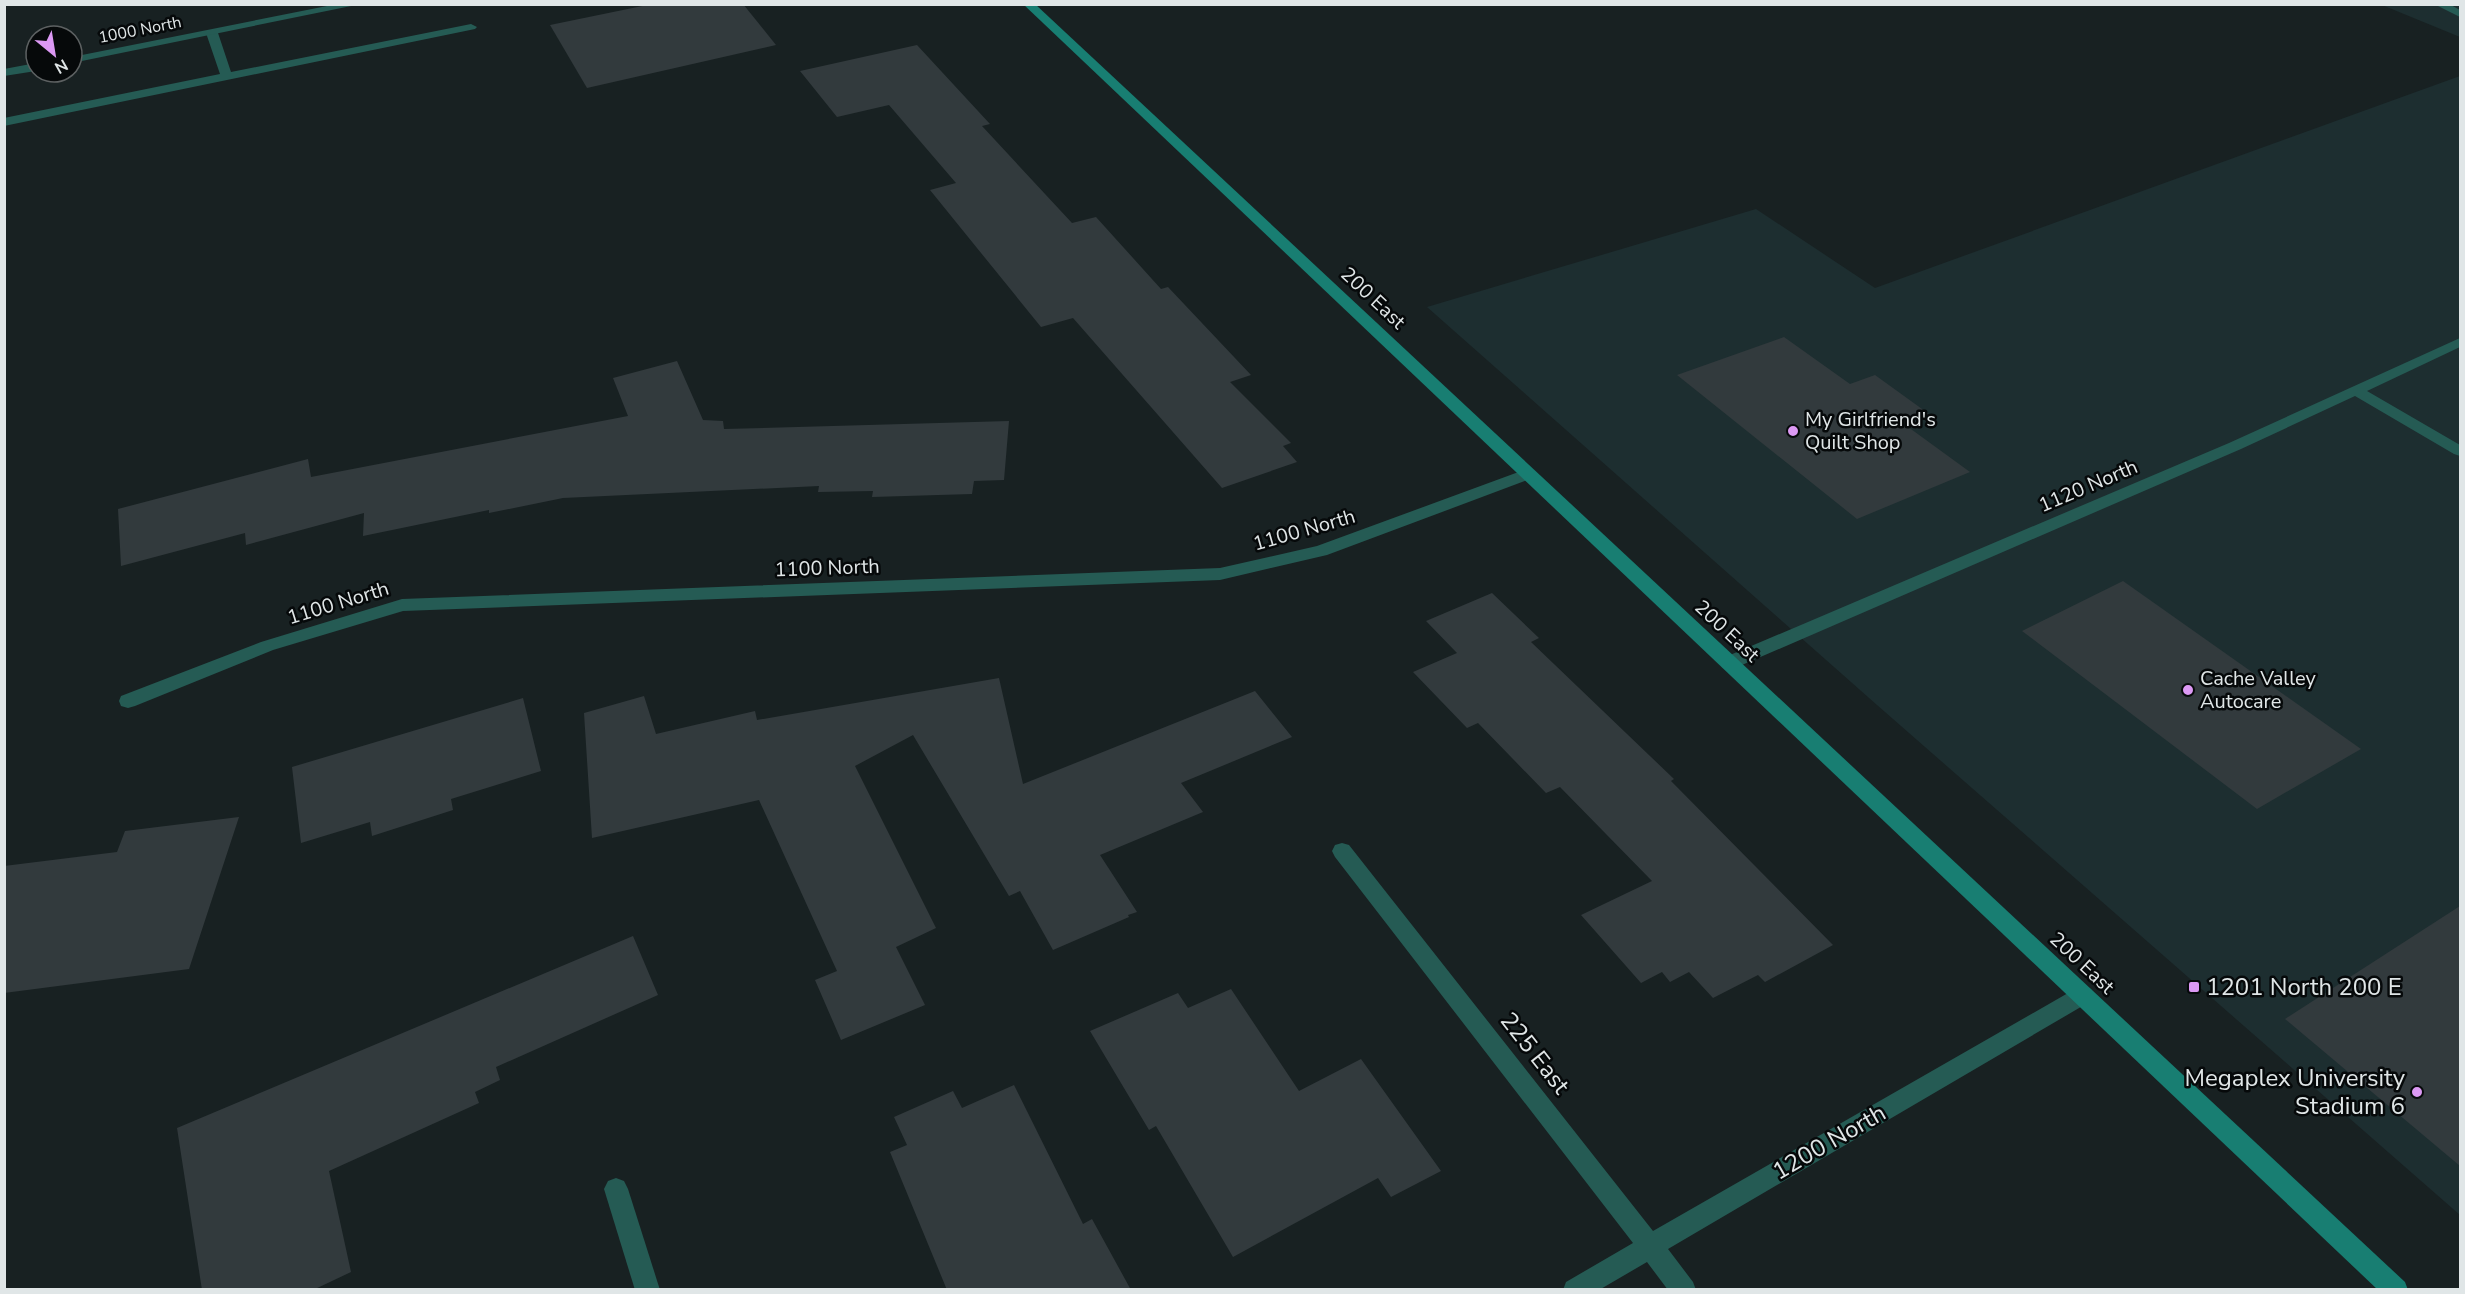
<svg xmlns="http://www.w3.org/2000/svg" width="2465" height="1294" viewBox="0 0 2465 1294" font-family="'Nunito Sans',sans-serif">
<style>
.built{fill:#1d2e30}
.building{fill:#323a3d}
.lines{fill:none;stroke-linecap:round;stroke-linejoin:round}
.service{fill:#255b54;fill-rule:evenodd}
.minor{fill:#255b54;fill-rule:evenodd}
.tertiary{fill:#255b54;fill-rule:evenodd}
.secondary{fill:#187e72;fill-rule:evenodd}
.poi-dot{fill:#dc99f4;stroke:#06090a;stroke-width:2}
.labels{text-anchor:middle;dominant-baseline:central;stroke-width:5;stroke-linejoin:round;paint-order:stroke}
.far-street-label{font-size:16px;fill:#e0e6e7;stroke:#06090a}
.street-label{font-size:20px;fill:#e0e6e7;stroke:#06090a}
.poi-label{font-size:20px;fill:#e0e6e7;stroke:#06090a;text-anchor:start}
.near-poi-label{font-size:24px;fill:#e0e6e7;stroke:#06090a;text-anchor:start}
.near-street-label{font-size:24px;fill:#e0e6e7;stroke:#06090a}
</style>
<rect width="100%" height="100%" fill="#182122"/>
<g class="built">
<polygon points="2382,5 2460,5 2460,37"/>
<polygon points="2460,76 2460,1215 1877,705 1427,307 1756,209 1875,288"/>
</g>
<g class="building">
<polygon points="652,4 743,4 776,45 587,88 550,25"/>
<polygon points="917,45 990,124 982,126 1072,223 1096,217 1161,289 1168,287 1251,375 1230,382 1291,443 1283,446 1297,462 1222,488 1073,318 1041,327 930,190 956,183 889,105 837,117 800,71"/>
<polygon points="1784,337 1850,384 1875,375 1929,414 1904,424 1970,472 1857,519 1677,375"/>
<polygon points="677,361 703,420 723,421 724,429 1009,421 1004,480 974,481 972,494 872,497 873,491 818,492 819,486 563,498 489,513 489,510 363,536 364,513 246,545 245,533 121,566 118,509 308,459 311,477 628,416 613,378"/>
<polygon points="2123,581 2361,749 2257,809 2022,631"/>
<polygon points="1492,593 1539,638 1531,642 1674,779 1671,781 1833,945 1765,982 1758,975 1713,998 1689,972 1670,982 1662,972 1641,983 1581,915 1652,881 1560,787 1546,793 1478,723 1467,728 1413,672 1457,653 1426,621"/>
<polygon points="999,678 1023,784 1255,691 1292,737 1181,783 1203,812 1100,855 1137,912 1128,915 1129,917 1053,950 1020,891 1009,896 913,735 855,766 936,928 896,947 925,1005 841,1040 815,980 837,971 759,800 592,838 584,713 644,696 656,734 755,711 757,720"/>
<polygon points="523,698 541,771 451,799 453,810 372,836 370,822 301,843 292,767"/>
<polygon points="239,817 189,969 4,993 4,866 117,852 125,831"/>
<polygon points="2460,906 2460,1166 2285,1019"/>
<polygon points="633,936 658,995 496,1067 500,1080 475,1092 479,1103 329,1171 351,1272 313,1290 202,1290 177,1128"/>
<polygon points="1231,989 1299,1091 1361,1059 1441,1171 1391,1197 1378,1178 1233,1257 1156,1126 1149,1130 1090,1031 1178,993 1188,1008"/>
<polygon points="1014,1085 1083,1224 1092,1219 1131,1290 947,1290 890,1152 907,1145 894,1117 953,1091 962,1108"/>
</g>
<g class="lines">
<g class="service">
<polygon points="2434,4 2449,4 2460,10 2460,17"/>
<polygon points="2460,338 2460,347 2367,391 2460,445 2460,456 2454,454 2355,396 2241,449 1735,668 1729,669 1723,668 1720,663 1723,658 2229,443"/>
</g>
<g class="minor">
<polygon points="471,24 477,27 475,29 4,126 4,118 220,74 206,33 212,30 218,33 231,72"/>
<polygon points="1527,469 1533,470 1535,474 1533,478 1327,555 1220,580 403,611 273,650 135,706 128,708 121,706 119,701 121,696 261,642 402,599 1220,568 1317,546"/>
<polygon points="1342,843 1349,845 1653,1231 2075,989 2083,986 2091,989 2094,995 2091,1001 1668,1249 1693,1282 1696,1290 1668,1290 1647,1262 1599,1290 1563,1290 1566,1282 1633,1243 1335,857 1332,851 1335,845"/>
<polygon points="616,1178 624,1181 628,1189 660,1290 635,1290 604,1189 608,1181"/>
</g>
<g class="tertiary">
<polygon points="337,4 361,4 72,63 72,57"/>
<polygon points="36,63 36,71 4,76 4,69"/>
</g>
<polygon class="secondary" points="1023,4 1035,4 2405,1282 2408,1290 2378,1290"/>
</g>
<g class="poi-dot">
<circle cx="1793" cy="431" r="6"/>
<circle cx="2188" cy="690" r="6"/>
<rect x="2188" y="981" width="12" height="12" rx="3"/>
<circle cx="2417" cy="1092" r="6"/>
</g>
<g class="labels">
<g class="far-street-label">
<text transform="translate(140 30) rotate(-11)">1000 North</text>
</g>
<g class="street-label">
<text transform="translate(1373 298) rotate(43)">200 East</text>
<text transform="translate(2088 486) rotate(-23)">1120 North</text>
<text transform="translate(1304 530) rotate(-16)">1100 North</text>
<text transform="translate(827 568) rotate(-2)">1100 North</text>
<text transform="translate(338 603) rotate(-17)">1100 North</text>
<text transform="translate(1727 631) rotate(43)">200 East</text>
<text transform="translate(2082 963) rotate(43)">200 East</text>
</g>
<g class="poi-label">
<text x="1805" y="419">My Girlfriend's<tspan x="1805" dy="23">Quilt Shop</tspan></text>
<text x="2200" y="678">Cache Valley<tspan x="2200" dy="23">Autocare</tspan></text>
</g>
<g class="near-poi-label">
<text x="2206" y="987">1201 North 200 E</text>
<text x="2405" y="1078" text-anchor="end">Megaplex University<tspan x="2405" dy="28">Stadium 6</tspan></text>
</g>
<g class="near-street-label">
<text transform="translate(1535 1053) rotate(52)">225 East</text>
<text transform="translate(1829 1142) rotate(-30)">1200 North</text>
</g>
</g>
<rect width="2465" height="1294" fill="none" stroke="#e0e6e7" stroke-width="12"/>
<g transform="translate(54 54) rotate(150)"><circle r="28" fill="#06090a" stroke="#5d6162" stroke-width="1.5"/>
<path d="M0-4.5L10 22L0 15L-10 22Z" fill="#dc99f4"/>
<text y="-9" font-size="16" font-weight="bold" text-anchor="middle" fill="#e0e6e7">N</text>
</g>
</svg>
